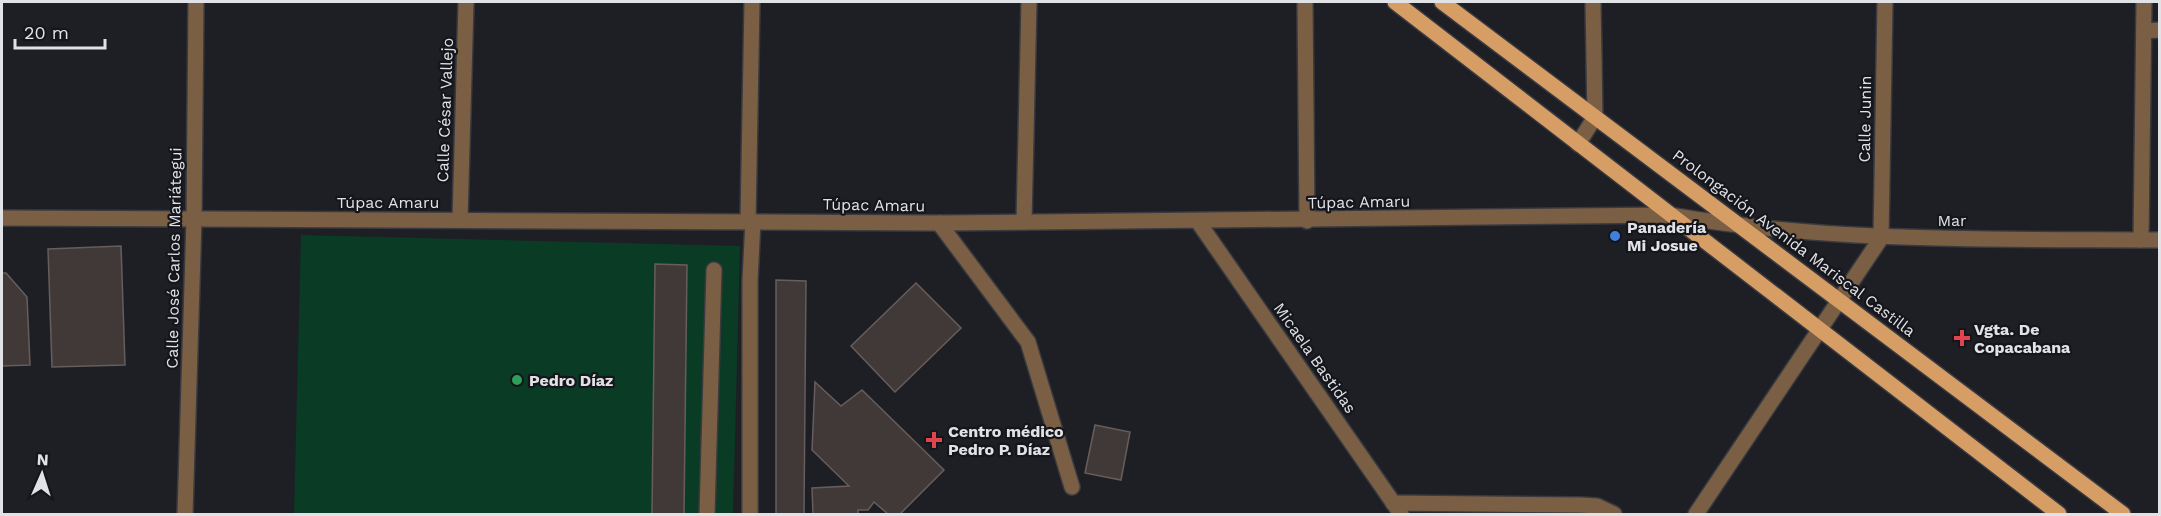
<svg xmlns="http://www.w3.org/2000/svg" width="2161" height="516" viewBox="0 0 2161 516" font-family="'Work Sans',sans-serif">
<style>
.green{fill:#0a3b25}
.building{fill:#413938;stroke:#665d5c;stroke-width:1.5}
.lines{fill:none;stroke-linecap:round;stroke-linejoin:round}
.minor-casing{stroke:#393a40;stroke-width:18}
.major-casing{stroke:#393a40;stroke-width:18}
.minor{stroke:#7a5f44;stroke-width:15}
.major{stroke:#d69e65;stroke-width:15}
.shop-dot{fill:#3f7fe0;stroke:#15161c;stroke-width:2}
.health-dot{fill:#e0444e;stroke:#15161c;stroke-width:2}
.leisure-dot{fill:#2e9e5b;stroke:#15161c;stroke-width:2}
.labels{text-anchor:middle;dominant-baseline:central;stroke-width:4.5;stroke-linejoin:round;paint-order:stroke}
.street-label{font-size:16px;fill:#e1e2e6;stroke:#15161c}
.poi-label{font-size:16px;font-weight:bold;fill:#e1e2e6;stroke:#15161c;text-anchor:start}
</style>
<rect width="100%" height="100%" fill="#1e1f25"/>
<polygon class="green" points="301,235 740,246 733,514 294,514"/>
<g class="building">
<polygon points="121,246 125,365 52,367 48,249"/>
<polygon points="655,264 687,265 684,514 652,514"/>
<polygon points="2,273 6,273 27,297 30,365 2,366"/>
<polygon points="776,280 806,281 804,514 776,514"/>
<polygon points="916,283 961,328 895,392 851,346"/>
<polygon points="815,382 841,406 862,390 944,470 900,514 888,514 874,502 868,510 858,510 858,514 813,514 812,488 849,486 812,450"/>
<polygon points="1095,425 1130,432 1121,480 1085,473"/>
</g>
<g class="lines">
<defs>
<g id="minor">
<polyline points="1305,2 1307,221"/>
<polyline points="2144,31 2160,30"/>
<polyline points="1578,144 1595,117 1593,2"/>
<path d="M2,218L939,223L1670,215C1832,243 1996,239 2160,240"/>
<polyline points="460,220 466,2"/>
<polyline points="748,222 752,2"/>
<polyline points="1024,222 1029,2"/>
<polyline points="939,223 1028,342 1072,487"/>
<polyline points="1199,223 1401,514"/>
<polyline points="1881,238 1885,2"/>
<polyline points="2141,240 2144,2"/>
<polyline points="1393,503 1580,505 1597,506 1614,514"/>
<polyline points="185,514 194,219 196,2"/>
<polyline points="707,514 714,270"/>
<polyline points="750,514 750,281 753,221"/>
<polyline points="1696,514 1881,238"/>
</g>
<g id="major">
<polyline points="1395,2 2059,514"/>
<polyline points="1442,2 2123,514"/>
</g>
</defs>
<use href="#minor" class="minor-casing"/>
<use href="#major" class="major-casing"/>
<use href="#minor" class="minor"/>
<use href="#major" class="major"/>
</g>
<circle class="shop-dot" cx="1615" cy="236" r="6"/>
<g class="health-dot">
<path d="M1959 329h6v6h6v6h-6v6h-6v-6h-6v-6h6z"/>
<path d="M931 431h6v6h6v6h-6v6h-6v-6h-6v-6h6z"/>
</g>
<circle class="leisure-dot" cx="517" cy="380" r="6"/>
<g class="labels">
<g class="street-label">
<text transform="translate(445 110) rotate(-88)">Calle César Vallejo</text>
<text transform="translate(1865 119) rotate(-89)">Calle Junin</text>
<text x="388" y="202">Túpac Amaru</text>
<text transform="translate(1359 202) rotate(-1)">Túpac Amaru</text>
<text transform="translate(874 205) rotate(1)">Túpac Amaru</text>
<text x="1952" y="220">Mar</text>
<text transform="translate(1794 243) rotate(37)">Prolongación Avenida Mariscal Castilla</text>
<text transform="translate(174 258) rotate(-89)">Calle José Carlos Mariátegui</text>
<text transform="translate(1315 358) rotate(55)">Micaela Bastidas</text>
</g>
<g class="poi-label">
<text x="1627" y="227">Panadería<tspan x="1627" dy="18">Mi Josue</tspan></text>
<text x="1974" y="329">Vgta. De<tspan x="1974" dy="18">Copacabana</tspan></text>
<text x="529" y="380">Pedro Díaz</text>
<text x="948" y="431">Centro médico<tspan x="948" dy="18">Pedro P. Díaz</tspan></text>
</g>
</g>
<rect width="2161" height="516" fill="none" stroke="#e1e2e6" stroke-width="6"/>
<g transform="translate(42 474) rotate(3)" stroke="#15161c" stroke-width="4.5" paint-order="stroke">
<path d="M0-4.5L10 22L0 15L-10 22Z" fill="#e1e2e6"/>
<text y="-9" font-size="16" font-weight="bold" text-anchor="middle" fill="#e1e2e6">N</text>
</g>
<path d="M15 39v9h90v-9" fill="none" stroke="#e1e2e6" stroke-width="3"/>
<text x="24" y="39" font-size="18" fill="#e1e2e6" stroke="#15161c" stroke-width="4.5" paint-order="stroke">20 m</text>
</svg>
